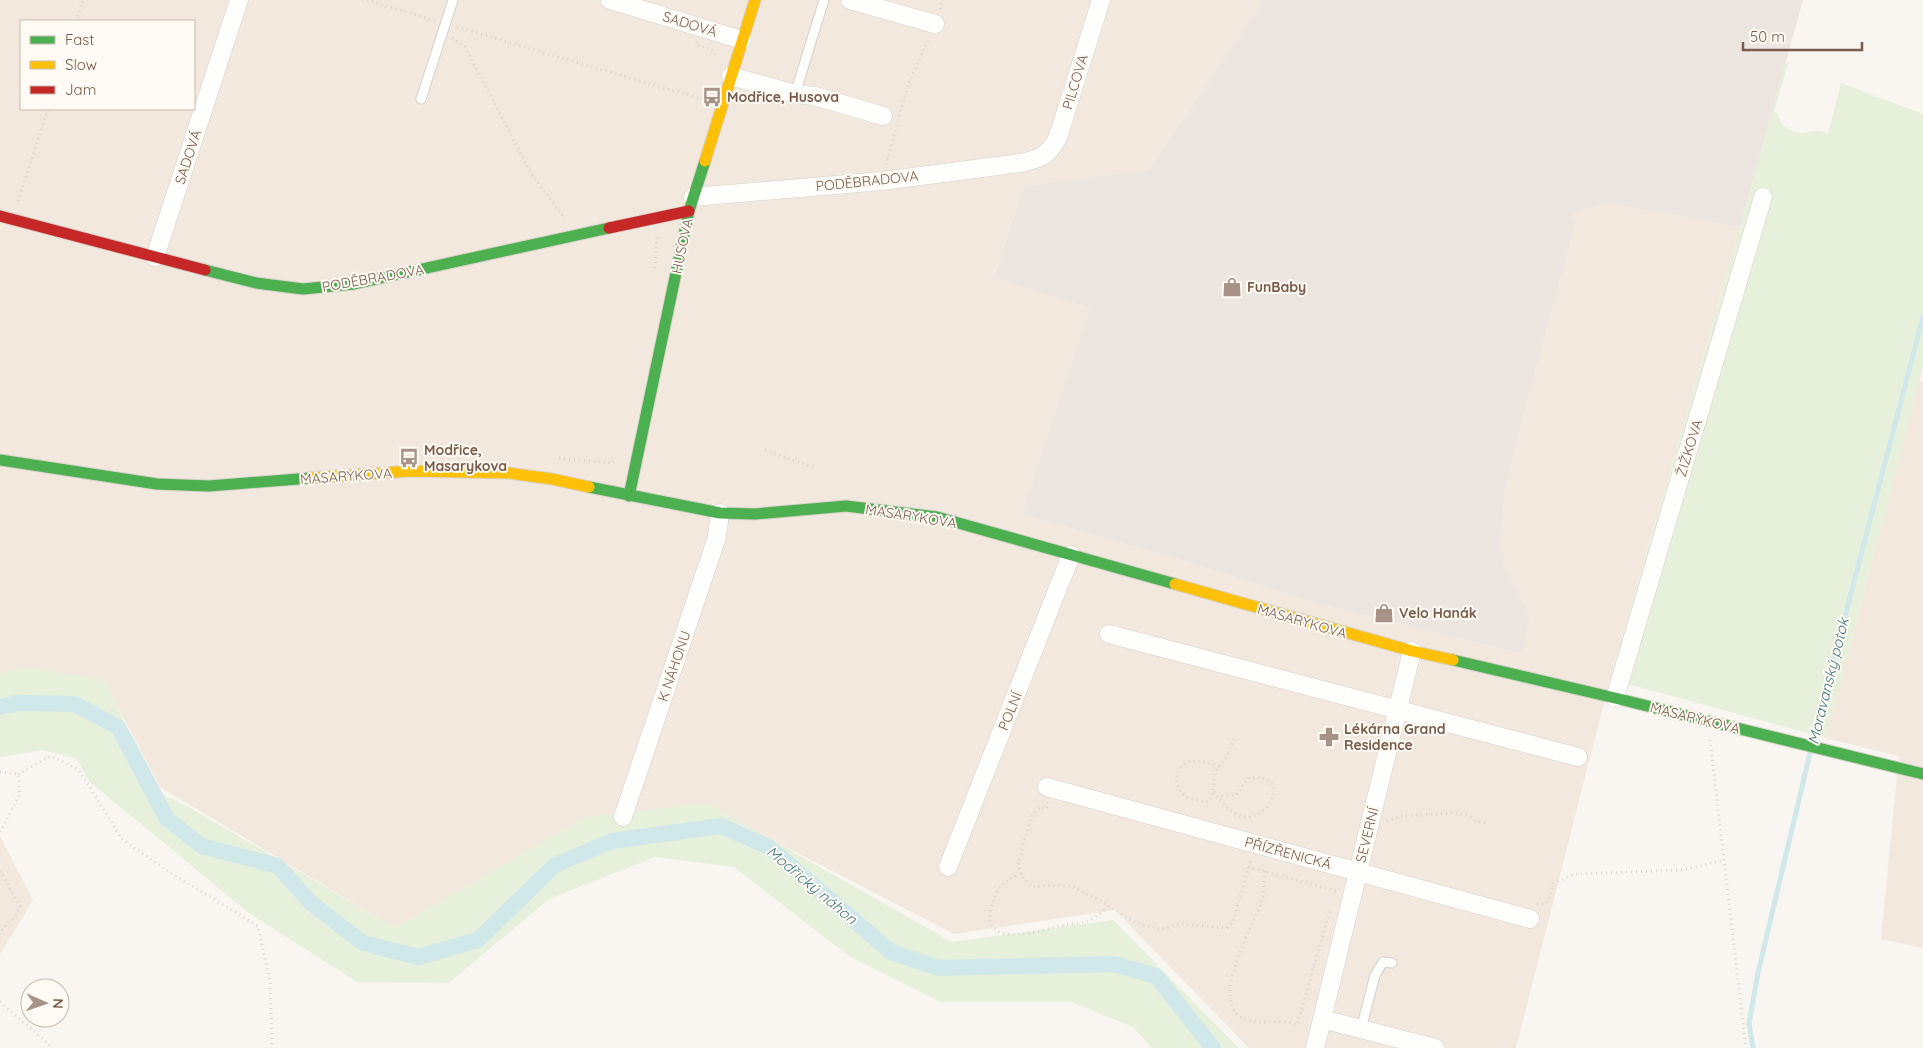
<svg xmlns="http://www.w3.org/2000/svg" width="1923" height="1048" viewBox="0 0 1923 1048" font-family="Quicksand,sans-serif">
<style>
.residential{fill:#f2e8de;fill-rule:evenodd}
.industrial{fill:#ede5e0}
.green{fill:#e7f0db}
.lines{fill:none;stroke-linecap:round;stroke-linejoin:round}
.stream{stroke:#d0e8ea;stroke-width:5}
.canal{stroke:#d0e8ea;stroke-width:16}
.lane-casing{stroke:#d7d1cb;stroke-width:11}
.street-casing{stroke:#d7d1cb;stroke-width:19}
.fast-casing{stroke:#d9d2cb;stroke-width:13}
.slow-casing{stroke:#d9d2cb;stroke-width:13}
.jam-casing{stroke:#d9d2cb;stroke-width:13}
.path{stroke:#dcd5d0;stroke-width:3;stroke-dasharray:1 4;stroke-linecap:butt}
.lane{stroke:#fefefd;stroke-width:9}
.street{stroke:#fefefd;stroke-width:18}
.fast{stroke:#4caf50;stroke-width:11}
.slow{stroke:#ffc107;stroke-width:11}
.jam{stroke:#c62828;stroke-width:11}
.labels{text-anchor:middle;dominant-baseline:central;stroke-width:4;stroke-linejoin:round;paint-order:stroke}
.street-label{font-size:14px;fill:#7a5c4d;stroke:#fffaf3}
.poi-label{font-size:14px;font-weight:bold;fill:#7a5c4d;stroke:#fffaf3;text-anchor:start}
.water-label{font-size:15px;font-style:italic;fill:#437c86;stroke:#fffaf3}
</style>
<rect width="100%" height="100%" fill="#f9f5f0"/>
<g class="residential">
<path d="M0,0H1261L1259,8L1149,170L1024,186L994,276L1090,308L1022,514L1178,559L1323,605L1521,654L1530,616L1503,564L1499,551L1505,490L1527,401L1576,221L1571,214L1605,203L1740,227L1610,679L1516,1048H1249L1115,910L954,934L707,806L581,820L395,928L160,787L105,683L0,675ZM21,21H194V109H21Z"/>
<polygon points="1919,381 1923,382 1923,948 1881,939 1899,756 1826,738"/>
<polygon points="0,836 33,900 0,954"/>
</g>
<polygon class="industrial" points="1261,0 1803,0 1740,227 1605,203 1571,214 1576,221 1527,401 1505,490 1499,551 1505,552 1503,564 1530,616 1522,654 1323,605 1178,559 1022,514 1090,308 994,277 1024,186 1149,170 1259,8"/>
<g class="green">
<path d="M1785,63H1788L1774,112L1778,114C1779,126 1793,134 1805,133C1810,132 1816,130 1821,131C1823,131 1826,133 1828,134L1841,83L1923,114V367L1826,738L1610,679L1740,227Z"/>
<polygon points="26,667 104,680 159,793 192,809 395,928 585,817 707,803 952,942 1113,920 1239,1048 1152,1048 1133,1027 1072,1002 941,1002 849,956 734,867 655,857 549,899 449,983 357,982 249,913 90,782 77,759 43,750 0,757 0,674"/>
</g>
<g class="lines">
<g class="stream">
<polyline points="1813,739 1923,317"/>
<polyline points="1753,1048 1749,1023 1758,973 1810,753"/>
</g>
<polyline class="canal" points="0,707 17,703 75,704 118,727 167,819 202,846 278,866 311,903 363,943 418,957 478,940 555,865 612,841 721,826 769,847 891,952 939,968 1114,964 1156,976 1213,1048"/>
<defs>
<g id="lane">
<polyline points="795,94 824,0"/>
<polyline points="421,99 453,0"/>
<polyline points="1361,1029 1375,975 1383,962 1392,963"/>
</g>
<g id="street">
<polyline points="610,0 742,40"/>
<polyline points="850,0 935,24"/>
<polyline points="731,76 795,94 815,96 883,116"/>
<path d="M693,197L882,181L1021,163C1042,158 1048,156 1058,137L1101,0"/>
<polyline points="155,257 239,0"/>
<polyline points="1109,634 1578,757"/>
<polyline points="1615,698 1763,197"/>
<polyline points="1047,787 1530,919"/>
<polyline points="623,817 717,537 720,513"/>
<polyline points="948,867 1071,555"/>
<polyline points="1322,1019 1435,1048"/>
<polyline points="1315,1048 1412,651"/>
</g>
<g id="fast">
<polyline points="205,270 256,283 303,289 354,284 609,228"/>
<polyline points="0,460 157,484 209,486 311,478"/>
<polyline points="589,487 720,513 755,514 846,506 937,517 1175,584"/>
<polyline points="629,496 689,211 705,161"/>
<polyline points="1453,660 1615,698 1923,774"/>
</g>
<g id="slow">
<polyline points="705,161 755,0"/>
<polyline points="311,478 410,471 508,473 552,479 589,487"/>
<polyline points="1175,584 1412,651 1453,660"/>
</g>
<g id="jam">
<polyline points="0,216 205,270"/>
<polyline points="609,228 689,211"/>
</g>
</defs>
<use href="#lane" class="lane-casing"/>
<use href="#street" class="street-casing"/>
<use href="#fast" class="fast-casing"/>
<use href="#slow" class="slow-casing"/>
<use href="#jam" class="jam-casing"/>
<g class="path">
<polyline points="367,0 436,21"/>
<polyline points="940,9 942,0"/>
<polyline points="76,21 83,0"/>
<polyline points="457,27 705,100"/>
<polyline points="452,38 465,47 532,175 565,219"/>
<polyline points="697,42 696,45 711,49 717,57"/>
<polyline points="899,116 908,85 929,38"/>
<polyline points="886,165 897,125"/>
<polyline points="18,201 48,109"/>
<polyline points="655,268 657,236"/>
<polyline points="765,450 815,468"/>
<polyline points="559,458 613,463 615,458"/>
<polyline points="1710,740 1746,1048"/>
<path d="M1219,766C1211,764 1198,759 1189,762C1171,767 1174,791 1189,798C1194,800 1202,801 1208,802C1216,793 1212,785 1215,775C1217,767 1224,761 1228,754C1231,748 1233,741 1235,735"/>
<polyline points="0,772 18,774 20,794 0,832"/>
<polyline points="18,774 51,756 79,770 122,839 166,870 258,926 270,981 272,1048"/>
<path d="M1214,792C1220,799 1225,807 1233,812C1262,834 1298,775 1250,777L1244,783L1236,795L1218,796"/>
<polyline points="1048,802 1046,809 1040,807 1033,814 1024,841 1018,867 1024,879 1032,887 1057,885 1071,886 1108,905 1135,923 1162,929 1181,924 1227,928 1233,922 1251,859"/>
<polyline points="1387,821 1402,816 1455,813 1468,815 1475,820 1485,823"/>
<polyline points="1248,867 1336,891"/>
<polyline points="0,871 20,906 16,915 0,932"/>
<path d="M1265,871C1263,881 1265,891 1262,901C1253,927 1208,1001 1244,1019C1260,1027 1280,1017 1297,1025L1330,911"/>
<path d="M1021,874C1007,879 997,886 993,902C991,908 988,918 991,924C1001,945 1045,929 1060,926C1070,924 1082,924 1090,920C1098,916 1103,912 1108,905"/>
<polyline points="1537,904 1545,904 1549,898 1554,883 1575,874 1683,870 1724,860"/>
<polyline points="0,1002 53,1048"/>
</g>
<use href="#lane" class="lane"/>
<use href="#street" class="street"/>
<use href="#fast" class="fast"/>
<use href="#slow" class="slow"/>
<use href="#jam" class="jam"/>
</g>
<defs>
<symbol id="bus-bare" viewBox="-9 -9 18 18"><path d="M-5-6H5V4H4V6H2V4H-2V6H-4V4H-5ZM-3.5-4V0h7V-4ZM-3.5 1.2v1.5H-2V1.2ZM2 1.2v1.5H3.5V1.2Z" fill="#a69286" stroke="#fffaf3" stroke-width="2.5" paint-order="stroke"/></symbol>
<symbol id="shop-bare" viewBox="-9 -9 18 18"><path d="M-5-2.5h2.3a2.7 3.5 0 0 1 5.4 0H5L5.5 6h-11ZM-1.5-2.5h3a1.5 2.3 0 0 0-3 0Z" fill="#a69286" stroke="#fffaf3" stroke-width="2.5" paint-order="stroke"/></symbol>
<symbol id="pharmacy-bare" viewBox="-9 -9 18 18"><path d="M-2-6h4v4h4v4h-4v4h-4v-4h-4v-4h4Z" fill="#a69286" stroke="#fffaf3" stroke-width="2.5" paint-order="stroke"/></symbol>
</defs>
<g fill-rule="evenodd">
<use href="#bus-bare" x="698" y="83" width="28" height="28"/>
<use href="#shop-bare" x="1218" y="273" width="28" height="28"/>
<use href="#bus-bare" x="395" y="444" width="28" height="28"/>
<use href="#shop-bare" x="1370" y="599" width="28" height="28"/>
<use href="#pharmacy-bare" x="1315" y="723" width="28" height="28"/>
</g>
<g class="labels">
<g class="street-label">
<text transform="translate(690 24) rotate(17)">SADOVÁ</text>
<text transform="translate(1075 82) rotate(-73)">PILCOVA</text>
<text transform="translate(188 157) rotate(-72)">SADOVÁ</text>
<text transform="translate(867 181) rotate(-6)">PODĚBRADOVA</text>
<text transform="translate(682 246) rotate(-78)">HUSOVA</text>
<text transform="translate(373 278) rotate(-10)">PODĚBRADOVA</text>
<text transform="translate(1689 448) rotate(-73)">ŽIŽKOVA</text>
<text transform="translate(346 476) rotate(-4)">MASARYKOVA</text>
<text transform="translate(911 516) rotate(9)">MASARYKOVA</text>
<text transform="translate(1302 621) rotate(16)">MASARYKOVA</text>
<text transform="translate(674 666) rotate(-71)">K NÁHONU</text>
<text transform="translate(1010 711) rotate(-68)">POLNÍ</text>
<text transform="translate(1695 718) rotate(14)">MASARYKOVA</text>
<text transform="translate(1367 835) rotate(-76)">SEVERNÍ</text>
<text transform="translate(1288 853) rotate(15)">PŘÍZŘENICKÁ</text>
</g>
<g class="poi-label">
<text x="727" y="97">Modřice, Husova</text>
<text x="1247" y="287">FunBaby</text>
<text x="424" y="450">Modřice,<tspan x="424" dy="16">Masarykova</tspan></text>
<text x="1399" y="613">Velo Hanák</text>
<text x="1344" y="729">Lékárna Grand<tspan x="1344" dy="16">Residence</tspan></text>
</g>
<g class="water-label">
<text transform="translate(1828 681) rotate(-76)">Moravanský potok</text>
<text transform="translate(812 885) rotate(40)">Modřický náhon</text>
</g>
</g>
<rect x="20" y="20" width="175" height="90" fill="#fffaf3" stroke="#cabbb1"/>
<rect x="30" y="36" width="25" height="8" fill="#4caf50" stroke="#cabbb1"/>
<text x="65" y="45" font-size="15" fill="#7a5c4d">Fast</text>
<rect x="30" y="61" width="25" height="8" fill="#ffc107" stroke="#cabbb1"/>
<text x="65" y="70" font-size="15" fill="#7a5c4d">Slow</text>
<rect x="30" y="86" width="25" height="8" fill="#c62828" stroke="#cabbb1"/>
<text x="65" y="95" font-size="15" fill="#7a5c4d">Jam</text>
<g transform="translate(45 1003) rotate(92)"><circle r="24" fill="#fffaf3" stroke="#cabbb1"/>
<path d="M0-4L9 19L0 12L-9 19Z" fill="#a69286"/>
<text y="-8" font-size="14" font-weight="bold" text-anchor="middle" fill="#7a5c4d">N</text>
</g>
<path d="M1743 42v8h119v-8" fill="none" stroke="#7a5c4d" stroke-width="2.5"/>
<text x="1750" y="42" font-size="15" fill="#7a5c4d" stroke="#fffaf3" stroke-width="4" paint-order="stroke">50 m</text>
</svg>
